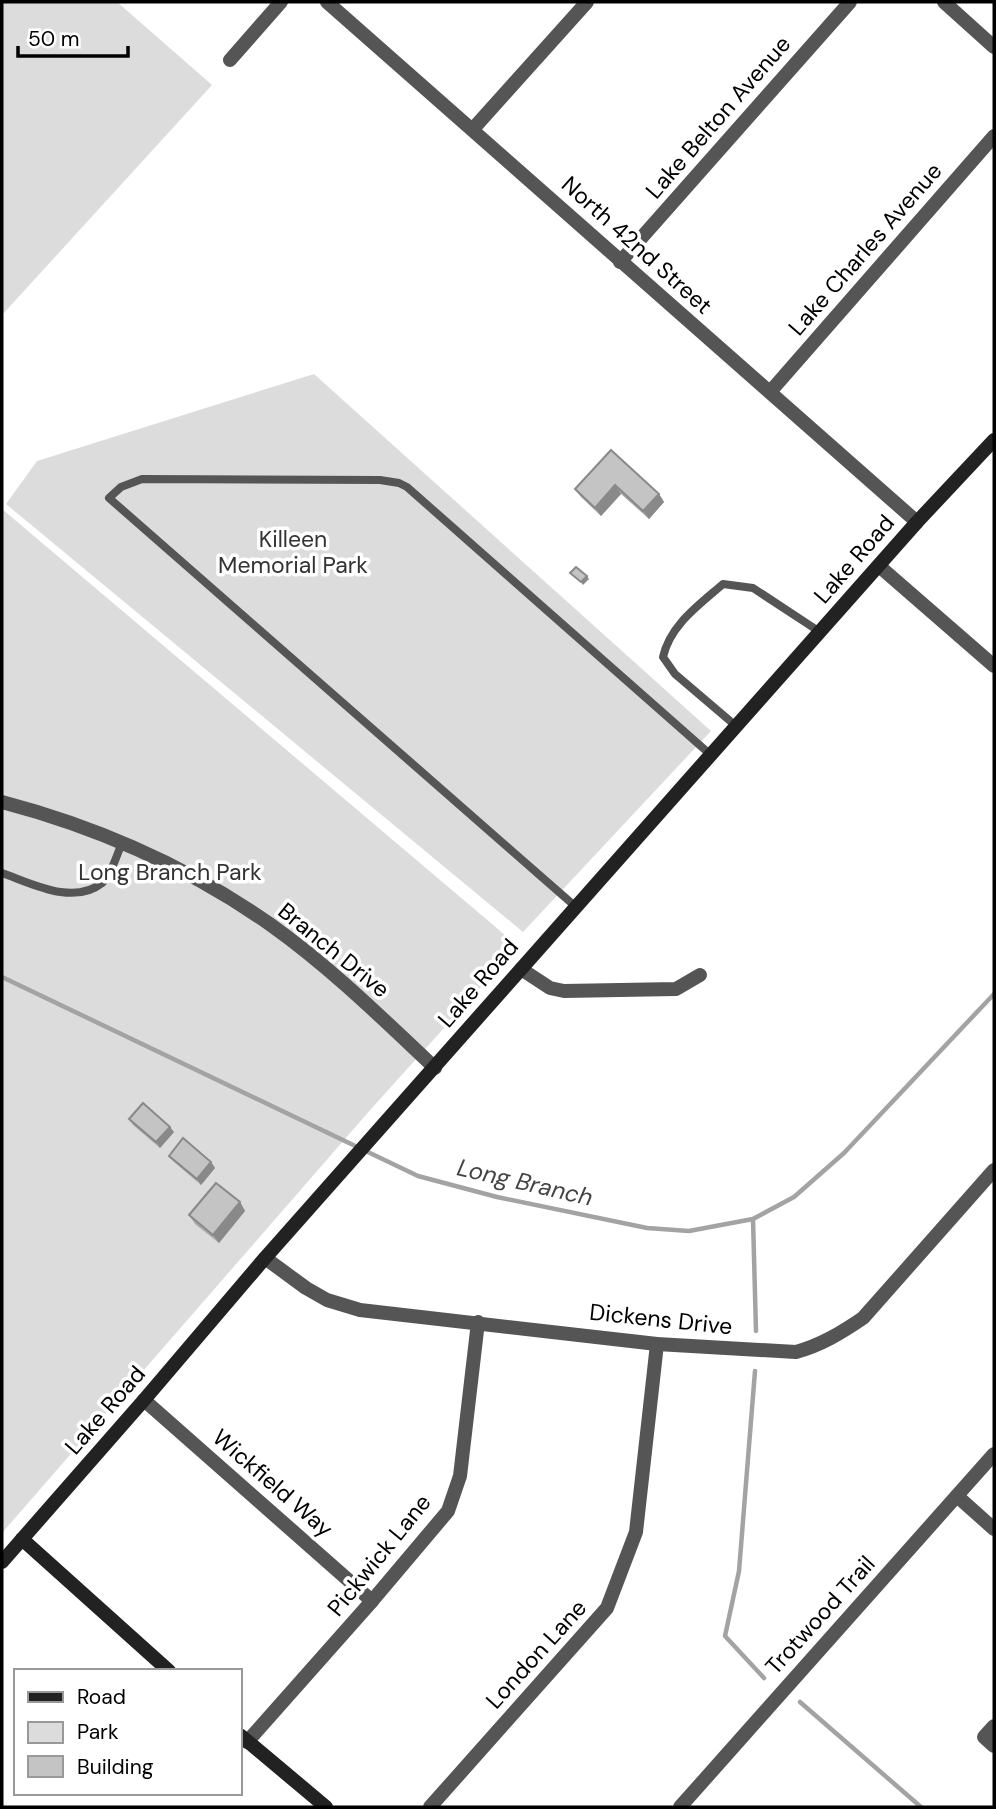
<svg xmlns="http://www.w3.org/2000/svg" width="996" height="1809" viewBox="0 0 996 1809" font-family="'DM Sans',sans-serif">
<style>
.green{fill:#dcdcdc}
.lines{fill:none;stroke-linecap:round;stroke-linejoin:round}
.stream{stroke:#a3a3a3;stroke-width:4.5}
.lane{stroke:#555;stroke-width:8}
.street{stroke:#555;stroke-width:14}
.secondary{stroke:#222;stroke-width:14}
.wall{fill:#a9a9a9}
.shaded-wall{fill:#898989}
.building{fill:#c4c4c4;stroke:#898989;stroke-width:2}
.labels{text-anchor:middle;dominant-baseline:central;stroke-width:7;stroke-linejoin:round;paint-order:stroke}
.street-label{font-size:23px;fill:#000;stroke:#fff}
.park-label{font-size:23px;fill:#333;stroke:#fff}
.water-label{font-size:24px;font-style:italic;fill:#444;stroke:#fff}
</style>
<rect width="100%" height="100%" fill="#fff"/>
<g class="green">
<polygon points="2,2 117,2 212,85 2,315"/>
<polygon points="314,374 711,731 523,932 6,504 37,461"/>
<polygon points="2,509 518,946 371,1109 2,1533"/>
</g>
<g class="lines">
<g class="stream">
<polyline points="2,977 418,1176 497,1197 647,1228 689,1231 753,1219 794,1197 844,1153 994,994"/>
<polyline points="753,1219 756,1331"/>
<polyline points="755,1371 739,1571 725,1636 764,1678"/>
<polyline points="800,1702 921,1807"/>
</g>
<g class="lane">
<path d="M736,726L675,674L663,657C670,625 699,605 723,584L753,588L820,632"/>
<path d="M2,873C31,883 73,906 102,883C111,876 117,854 122,843"/>
<polyline points="576,907 109,498 121,487 142,479 380,480 399,483 407,487 712,756"/>
</g>
<g class="street">
<polyline points="327,2 917,522"/>
<polyline points="944,2 994,47"/>
<polyline points="230,60 281,2"/>
<polyline points="473,129 587,2"/>
<polyline points="620,262 850,2"/>
<polyline points="770,392 994,136"/>
<polyline points="879,566 994,666"/>
<path d="M2,802C97,827 190,868 271,925C330,967 382,1018 435,1068"/>
<polyline points="521,969 550,988 564,991 676,989 700,975"/>
<path d="M265,1258L306,1288L327,1300L360,1310L657,1344L796,1352C821,1345 841,1333 863,1318L994,1170"/>
<polyline points="144,1400 372,1601"/>
<polyline points="957,1496 994,1529"/>
<polyline points="994,1726 984,1737 994,1746"/>
<polyline points="247,1742 372,1601 448,1511 460,1476 478,1322"/>
<polyline points="430,1807 607,1608 636,1532 657,1344"/>
<polyline points="680,1807 994,1454"/>
</g>
<g class="secondary">
<polyline points="22,1539 169,1671"/>
<polyline points="2,1562 144,1400 265,1258 917,522 994,440"/>
<polyline points="240,1735 326,1807"/>
</g>
</g>
<g class="wall">
<polygon points="611,450 659,494 664,502 649,519 621,494 601,516 581,497 575,489"/>
<polygon points="129,1119 174,1132 160,1148 133,1125"/>
<polygon points="169,1156 211,1162 215,1168 201,1185 173,1161"/>
<polygon points="240,1202 245,1211 219,1243 195,1224 189,1215"/>
</g>
<g class="shaded-wall">
<polygon points="615,485 621,494 601,516 595,508"/>
<polygon points="659,494 664,502 649,519 643,511"/>
<polygon points="587,576 589,579 583,585 581,582"/>
<polygon points="170,1127 174,1132 160,1148 156,1142"/>
<polygon points="211,1162 215,1168 201,1185 197,1179"/>
<polygon points="240,1202 245,1211 219,1243 213,1235"/>
</g>
<g class="building">
<polygon points="611,450 659,494 643,511 615,485 595,508 575,489"/>
<polygon points="576,567 587,576 581,582 570,573"/>
<polygon points="143,1103 170,1127 156,1142 129,1119"/>
<polygon points="183,1138 211,1162 197,1179 169,1156"/>
<polygon points="216,1183 240,1202 213,1235 189,1215"/>
</g>
<g class="labels">
<g class="street-label">
<text transform="translate(718 117) rotate(-49)">Lake Belton Avenue</text>
<text transform="translate(637 245) rotate(42)">North 42nd Street</text>
<text transform="translate(865 249) rotate(-49)">Lake Charles Avenue</text>
<text transform="translate(854 559) rotate(-49)">Lake Road</text>
<text transform="translate(334 950) rotate(39)">Branch Drive</text>
<text transform="translate(478 983) rotate(-49)">Lake Road</text>
<text transform="translate(661 1319) rotate(6)">Dickens Drive</text>
<text transform="translate(105 1410) rotate(-49)">Lake Road</text>
<text transform="translate(273 1483) rotate(41)">Wickfield Way</text>
<text transform="translate(379 1555) rotate(-51)">Pickwick Lane</text>
<text transform="translate(820 1615) rotate(-48)">Trotwood Trail</text>
<text transform="translate(536 1654) rotate(-48)">London Lane</text>
</g>
<g class="park-label">
<text x="293" y="539">Killeen<tspan x="293" dy="26">Memorial Park</tspan></text>
<text x="170" y="872">Long Branch Park</text>
</g>
<g class="water-label">
<text transform="translate(525 1182) rotate(13)">Long Branch</text>
</g>
</g>
<rect width="996" height="1809" fill="none" stroke="#000000" stroke-width="7"/>
<rect x="14" y="1669" width="228" height="126" fill="#ffffff" stroke="#999999" stroke-width="2"/>
<rect x="28" y="1692" width="35" height="10" fill="#222222" stroke="#999999" stroke-width="2"/>
<text x="77" y="1704" font-size="21" fill="#000000">Road</text>
<rect x="28" y="1722" width="35" height="21" fill="#dcdcdc" stroke="#999999" stroke-width="2"/>
<text x="77" y="1739" font-size="21" fill="#000000">Park</text>
<rect x="28" y="1756" width="35" height="21" fill="#c4c4c4" stroke="#999999" stroke-width="2"/>
<text x="77" y="1774" font-size="21" fill="#000000">Building</text>
<path d="M18 46v10h110v-10" fill="none" stroke="#000000" stroke-width="3.5"/>
<text x="28" y="46" font-size="21" fill="#000000" stroke="#ffffff" stroke-width="5" paint-order="stroke">50 m</text>
</svg>
